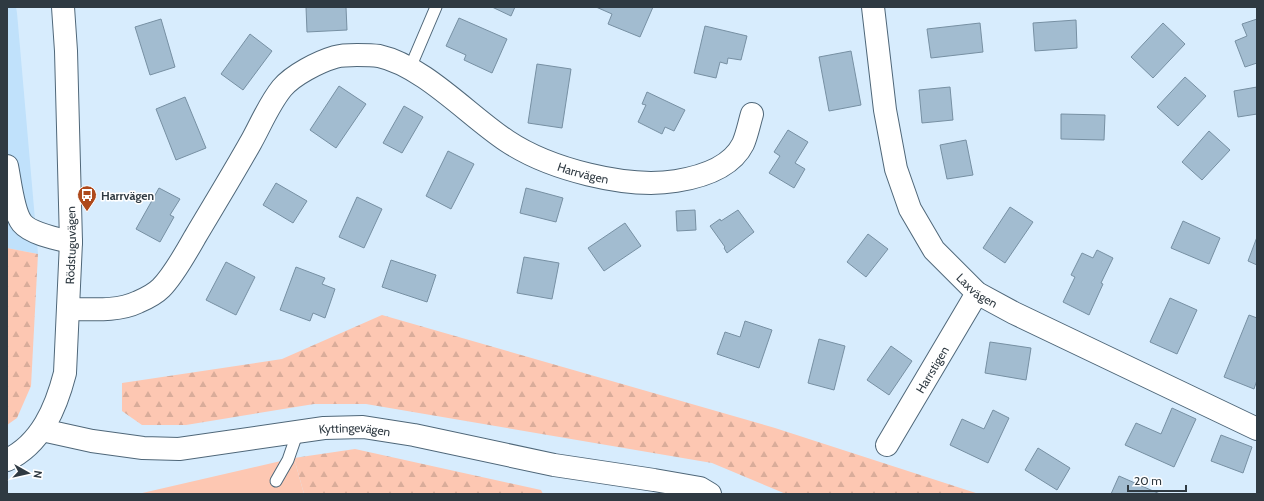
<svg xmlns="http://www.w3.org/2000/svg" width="1264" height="501" viewBox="0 0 1264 501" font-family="Cabin,sans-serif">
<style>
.built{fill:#c0e1fb}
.green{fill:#fdc7b2}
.forest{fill:url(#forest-firs)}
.building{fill:#a2bcd0;stroke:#7790a3}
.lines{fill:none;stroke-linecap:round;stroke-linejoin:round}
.lane-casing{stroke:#4f6779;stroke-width:13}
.street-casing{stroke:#4f6779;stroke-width:24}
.secondary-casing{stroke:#4f6779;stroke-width:24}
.lane{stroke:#fff;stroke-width:11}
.street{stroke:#fff;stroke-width:22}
.secondary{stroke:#fff;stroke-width:22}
.labels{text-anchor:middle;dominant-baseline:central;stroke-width:3;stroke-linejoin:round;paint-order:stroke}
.street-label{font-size:12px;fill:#2f3a42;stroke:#fff}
.poi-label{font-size:12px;font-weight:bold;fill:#2f3a42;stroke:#fff;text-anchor:start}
</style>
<defs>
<pattern id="forest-firs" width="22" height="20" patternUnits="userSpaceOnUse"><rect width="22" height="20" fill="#fdc7b2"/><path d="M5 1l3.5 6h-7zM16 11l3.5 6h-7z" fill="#d9ac9a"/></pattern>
</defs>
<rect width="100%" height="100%" fill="#d7ecfd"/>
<polygon class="built" points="7,7 16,7 17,13 38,254 7,248"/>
<polygon class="green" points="294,458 304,494 138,494"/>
<g class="forest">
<polygon points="7,248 38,254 31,386 17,418 7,425"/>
<polygon points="382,315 775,428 979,494 786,494 712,463 366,404 314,404 186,425 142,425 122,411 122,383 282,359"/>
<polygon points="355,449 541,490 543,494 304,494 294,458"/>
</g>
<g class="building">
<polygon points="306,7 346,7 347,30 307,32"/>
<polygon points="492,7 515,7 511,16"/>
<polygon points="596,7 653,7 640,37 608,24 612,14"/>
<polygon points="459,18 507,39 492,73 464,60 466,55 446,46"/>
<polygon points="161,19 175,67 150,75 135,27"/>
<polygon points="1257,19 1257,63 1245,67 1235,41 1247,36 1242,24"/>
<polygon points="1076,20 1077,48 1035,51 1033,23"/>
<polygon points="980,23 983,52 931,58 927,29"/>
<polygon points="1163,23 1185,44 1153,78 1131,57"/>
<polygon points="705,26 747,36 741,60 728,58 727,64 720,62 716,78 694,73"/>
<polygon points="250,34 272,51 243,90 221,74"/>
<polygon points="851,51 861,105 829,111 819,57"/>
<polygon points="537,64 571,69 562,128 528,123"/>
<polygon points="1185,77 1206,96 1178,126 1157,107"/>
<polygon points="339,86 366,104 336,148 310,130"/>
<polygon points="950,87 953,120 922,123 919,90"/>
<polygon points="1257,87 1257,114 1238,117 1234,91"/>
<polygon points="647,92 685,110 674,131 665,127 662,134 638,122 646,105 642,104"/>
<polygon points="185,97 206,148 176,160 156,109"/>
<polygon points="404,106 423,117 402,153 383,143"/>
<polygon points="1061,114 1105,115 1104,140 1061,139"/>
<polygon points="788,130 808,142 795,163 805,169 794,188 769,173 780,156 774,152"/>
<polygon points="1209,131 1230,150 1202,180 1182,162"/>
<polygon points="966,140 973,175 947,179 940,145"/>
<polygon points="448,151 474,164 451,209 426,196"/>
<polygon points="276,183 307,201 293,223 263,205"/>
<polygon points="159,188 180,199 170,215 174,217 160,242 136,229"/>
<polygon points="526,188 563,198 556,222 520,213"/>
<polygon points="357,197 382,209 364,248 339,237"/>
<polygon points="1010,207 1033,222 1005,263 983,248"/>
<polygon points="695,210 696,230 677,231 676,211"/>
<polygon points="738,210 754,232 727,253 724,248 725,247 710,226 720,219 721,221"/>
<polygon points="1183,221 1220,238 1209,264 1171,248"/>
<polygon points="625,223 641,246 604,271 588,248"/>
<polygon points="868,234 888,249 866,277 847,262"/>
<polygon points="1257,237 1257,265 1248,261"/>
<polygon points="1097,250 1113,258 1101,283 1103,284 1089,315 1063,302 1075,277 1071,275 1082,253 1093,258"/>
<polygon points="524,257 559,263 552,299 517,293"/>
<polygon points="391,260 436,275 427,302 382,287"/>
<polygon points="226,262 255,277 236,315 206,300"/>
<polygon points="296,267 325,278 322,284 335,289 325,318 313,313 310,321 280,310"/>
<polygon points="1170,298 1197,310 1177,354 1150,342"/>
<polygon points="1249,315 1257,318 1257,380 1254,389 1224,377"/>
<polygon points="745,321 772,330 759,368 717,354 725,332 740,337"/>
<polygon points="819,339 845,346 834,390 808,383"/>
<polygon points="990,342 1031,348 1026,380 985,373"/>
<polygon points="891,346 912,361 889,395 867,380"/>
<polygon points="1172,408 1196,419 1174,467 1125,445 1136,423 1161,434"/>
<polygon points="993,410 1009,418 988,463 950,445 962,419 984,429"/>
<polygon points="1221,435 1252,447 1243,473 1211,461"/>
<polygon points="1038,448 1070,468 1057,490 1025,470"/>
<polygon points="1119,476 1160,494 1111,494"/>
</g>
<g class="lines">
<defs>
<g id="lane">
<polyline points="410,68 436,7"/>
<polyline points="276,481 288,460 298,431"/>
</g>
<g id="street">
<path id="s1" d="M873,7L885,110L896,169L910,209L934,250L977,293L1014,313L1257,429"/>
<path d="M7,166C10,180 13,212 22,223C31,234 58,239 71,242"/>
<path id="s2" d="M68,309C91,309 117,312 138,302C145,299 155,294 161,288C173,276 186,253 195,237C214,205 233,174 251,142C261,124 269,104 282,88C293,75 318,62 335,57C342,55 350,55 357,55C364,55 372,55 379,56C424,66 469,116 507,141C549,169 626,189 676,181C701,177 731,168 743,144C747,135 749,124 752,114"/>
<path id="s3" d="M42,430L92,441L143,448L179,449L324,428L363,427L414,435L554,465L654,480L700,488L710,494"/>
<path id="s4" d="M887,445L977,293"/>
</g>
<g id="secondary">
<path id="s5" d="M7,460C41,444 56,408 65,373L71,242L66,51L63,7"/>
</g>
</defs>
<use href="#lane" class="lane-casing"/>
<use href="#street" class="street-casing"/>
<use href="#secondary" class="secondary-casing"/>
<use href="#lane" class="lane"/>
<use href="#street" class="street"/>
<use href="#secondary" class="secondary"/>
</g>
<defs>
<symbol id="bus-pin" viewBox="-11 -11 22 30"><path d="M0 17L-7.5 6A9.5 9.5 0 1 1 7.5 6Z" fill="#ae491b" stroke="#fff"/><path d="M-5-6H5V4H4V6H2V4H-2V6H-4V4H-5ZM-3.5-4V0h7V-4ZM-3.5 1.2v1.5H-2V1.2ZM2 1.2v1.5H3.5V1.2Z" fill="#fff"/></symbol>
</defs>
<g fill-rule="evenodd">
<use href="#bus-pin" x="76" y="184" width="22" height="30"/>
</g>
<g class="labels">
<g class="street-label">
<text stroke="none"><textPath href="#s2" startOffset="676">Harrvägen</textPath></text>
<text stroke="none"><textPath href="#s5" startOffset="236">Rödstuguvägen</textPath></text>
<text stroke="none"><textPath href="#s1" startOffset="313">Laxvägen</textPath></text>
<text stroke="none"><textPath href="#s4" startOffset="88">Harrstigen</textPath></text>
<text stroke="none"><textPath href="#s3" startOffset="316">Kyttingevägen</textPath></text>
</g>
<g class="poi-label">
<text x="101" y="195">Harrvägen</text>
</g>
</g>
<rect width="1264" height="501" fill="none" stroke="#2f3a42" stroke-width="16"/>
<g transform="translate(28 473) rotate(98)" stroke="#ffffff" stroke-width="3" paint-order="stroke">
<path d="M0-3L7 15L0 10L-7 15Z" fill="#2f3a42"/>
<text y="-6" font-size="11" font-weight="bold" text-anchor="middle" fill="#2f3a42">N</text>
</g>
<path d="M1128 485v6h58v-6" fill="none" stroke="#2f3a42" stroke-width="2"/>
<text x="1134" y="485" font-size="12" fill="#2f3a42" stroke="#ffffff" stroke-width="3" paint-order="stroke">20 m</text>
</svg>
